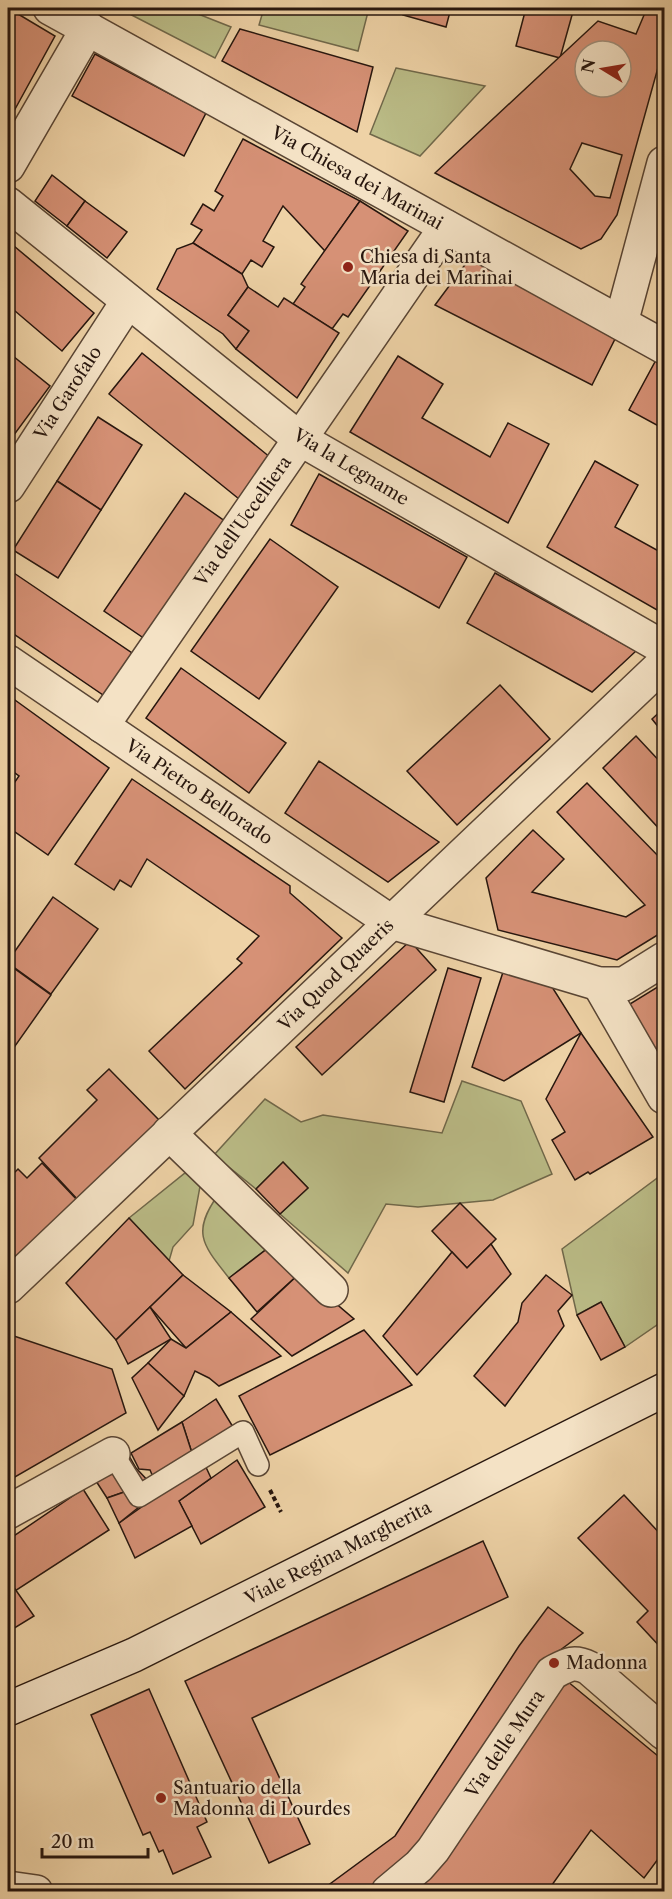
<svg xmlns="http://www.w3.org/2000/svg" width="672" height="1899" viewBox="0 0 672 1899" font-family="'Libre Caslon Text',serif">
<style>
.green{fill:#babb86;stroke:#70684a;stroke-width:1.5}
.building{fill:#d69176;stroke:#27160e;stroke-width:1.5;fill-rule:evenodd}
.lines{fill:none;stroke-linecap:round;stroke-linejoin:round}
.service-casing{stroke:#594534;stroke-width:24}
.minor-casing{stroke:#594534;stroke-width:36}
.secondary-casing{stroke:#27160e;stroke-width:36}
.path{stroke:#27160e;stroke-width:4;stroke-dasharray:4.5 3;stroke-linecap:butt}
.service{stroke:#f4e2c5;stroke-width:21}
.minor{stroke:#f4e2c5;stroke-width:33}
.secondary{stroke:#f4e2c5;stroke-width:33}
.poi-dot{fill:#8f2418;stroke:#f4e2c5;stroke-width:2}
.labels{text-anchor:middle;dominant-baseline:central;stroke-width:5;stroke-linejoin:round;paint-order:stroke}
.street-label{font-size:18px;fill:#27160e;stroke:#f4e2c5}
.poi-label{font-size:18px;fill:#27160e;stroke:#f4e2c5;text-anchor:start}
</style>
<rect width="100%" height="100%" fill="#eed2a6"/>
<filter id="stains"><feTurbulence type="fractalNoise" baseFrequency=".00333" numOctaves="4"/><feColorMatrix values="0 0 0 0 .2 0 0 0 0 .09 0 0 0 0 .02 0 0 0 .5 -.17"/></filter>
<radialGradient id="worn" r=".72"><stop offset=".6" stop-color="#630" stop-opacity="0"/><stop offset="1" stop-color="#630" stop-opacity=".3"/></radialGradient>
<g class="green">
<polygon points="118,8 183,8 231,27 215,58"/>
<polygon points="264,8 369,8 358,51 259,25"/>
<polygon points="396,68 485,86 420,156 370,134"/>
<polygon points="462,1081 521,1101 552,1174 493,1200 418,1207 386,1204 348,1273 280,1214 308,1188 283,1162 256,1189 214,1155 265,1099 301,1122 323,1115 442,1133"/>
<polygon points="185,1173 201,1181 193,1225 173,1247 169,1261 129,1218"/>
<polygon points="664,1173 664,1320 625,1347 601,1302 577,1315 562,1249"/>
<path d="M218,1195L272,1245L229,1278C203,1245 191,1233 218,1195Z"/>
</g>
<g class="building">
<polygon points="8,8 55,36 8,122"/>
<polygon points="405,8 451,8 446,27 403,15"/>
<polygon points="526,8 574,8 560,58 516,46"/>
<polygon points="629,8 664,8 664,14 628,13"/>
<path d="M647,8L664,12V46L617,215L601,239L581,249L435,173L598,21L636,34ZM585,51H621V87H585ZM582,143L622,155L610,198L595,196L570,169Z"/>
<polygon points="240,29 373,67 357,132 222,61"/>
<polygon points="95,54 206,113 184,156 72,96"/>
<polygon points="243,139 360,201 325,251 283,206 263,241 274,247 262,267 251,260 242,274 193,243 202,230 191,224 203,204 214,211 223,196 215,191"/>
<polygon points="52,175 85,201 67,226 35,201"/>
<polygon points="85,201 127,232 107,258 67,226"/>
<polygon points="360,201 408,231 348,317 343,314 332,329 293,304 305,287 301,284"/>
<polygon points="8,241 94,313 62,351 8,305"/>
<polygon points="193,243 242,274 248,287 228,315 249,331 236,349 223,334 157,289 177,249"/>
<polygon points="470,258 617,335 592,385 435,305"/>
<polygon points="248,287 278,307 284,298 339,333 297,398 236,349 249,331 228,315"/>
<polygon points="8,352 50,386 8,443"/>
<polygon points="142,353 276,462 244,503 109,394"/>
<polygon points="398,356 443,384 422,418 490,457 508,423 549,444 508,523 350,432"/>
<polygon points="656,360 664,364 664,429 629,410"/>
<polygon points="98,417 142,445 101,510 57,481"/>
<polygon points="595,461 638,485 615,527 664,554 664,614 547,547"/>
<polygon points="319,474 467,557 439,608 291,525"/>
<polygon points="57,481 101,510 58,578 13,550"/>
<polygon points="185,493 229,524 148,641 104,611"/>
<polygon points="270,539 338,587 259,699 191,651"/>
<polygon points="8,569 135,655 106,697 8,630"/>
<polygon points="495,573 636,651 592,692 467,623"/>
<polygon points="181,668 286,743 249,793 146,718"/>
<polygon points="500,685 550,739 457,825 407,771"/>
<polygon points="8,695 109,768 48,855 8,827 8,792 19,776 8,768"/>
<polygon points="664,708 664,734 652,719"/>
<polygon points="636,736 664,766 664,834 603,768"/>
<polygon points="319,761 439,842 388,882 285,813"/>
<polygon points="132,779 290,886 290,893 342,938 185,1089 149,1051 242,963 237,959 259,936 147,859 131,887 120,880 114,890 75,864"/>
<polygon points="587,783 664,862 664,931 617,960 498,930 486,878 533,830 564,859 532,892 626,917 645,905 557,812"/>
<polygon points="53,897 98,929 51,994 8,963 8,961"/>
<polygon points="410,941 436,970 322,1075 296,1047"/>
<polygon points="506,963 542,971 581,1033 504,1081 472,1067"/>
<polygon points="8,964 51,995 8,1056"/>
<polygon points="448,968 481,978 444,1102 410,1092"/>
<polygon points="664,983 664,1089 625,1007"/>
<polygon points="581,1033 653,1137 590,1174 588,1172 575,1180 552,1140 565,1132 546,1099"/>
<polygon points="109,1069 159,1120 79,1201 39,1158 97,1100 87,1090"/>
<polygon points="283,1162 308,1188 280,1214 256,1189"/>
<polygon points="42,1163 78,1201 8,1270 8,1179 18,1169 27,1178"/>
<polygon points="460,1203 496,1239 467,1268 432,1231"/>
<polygon points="129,1218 183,1275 116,1340 66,1283"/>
<polygon points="491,1244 511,1274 417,1375 383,1336 452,1252 467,1268"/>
<polygon points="272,1245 300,1273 257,1312 229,1278"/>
<polygon points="300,1273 354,1319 292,1356 251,1319"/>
<polygon points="183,1275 231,1312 186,1348 150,1307"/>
<polygon points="546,1275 572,1295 558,1311 564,1326 505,1406 474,1376 518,1322 522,1303"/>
<polygon points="601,1302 625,1347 601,1360 577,1315"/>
<polygon points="150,1307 171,1339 128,1364 116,1340"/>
<polygon points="231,1312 281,1356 219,1386 209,1378 195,1371 184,1396 148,1363 171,1339 186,1348"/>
<polygon points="364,1330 412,1385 270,1455 239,1396"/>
<polygon points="8,1334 112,1369 126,1413 8,1481"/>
<polygon points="148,1363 184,1396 158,1430 132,1378"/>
<polygon points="216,1399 233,1427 192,1453 182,1422"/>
<polygon points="182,1422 192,1453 153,1477 150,1470 139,1469 131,1453"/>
<polygon points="128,1454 136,1468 150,1483 140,1491 121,1459"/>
<polygon points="237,1460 265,1507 201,1544 179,1501"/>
<polygon points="204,1463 211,1478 179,1501 192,1526 135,1558 119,1523"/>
<polygon points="119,1471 130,1490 107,1498 96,1481"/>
<polygon points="83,1489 109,1530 15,1591 8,1579 8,1540"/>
<polygon points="130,1490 139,1507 119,1523 107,1498"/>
<polygon points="624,1495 664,1538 664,1651 637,1622 648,1611 578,1538"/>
<polygon points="483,1541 508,1597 252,1718 310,1844 269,1863 185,1681"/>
<polygon points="8,1579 34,1616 8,1632"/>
<polygon points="548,1607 583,1633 551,1657 418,1854 367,1892 319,1892 395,1836 519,1646"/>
<polygon points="567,1681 664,1761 664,1851 644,1878 591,1830 547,1892 410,1892 480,1803"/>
<polygon points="149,1689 207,1822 197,1827 211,1857 173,1874 163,1850 159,1852 150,1832 143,1835 91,1715"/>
</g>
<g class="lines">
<defs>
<polyline id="service" points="113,1454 139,1496 243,1432 258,1465"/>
<g id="minor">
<polyline points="50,8 664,347"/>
<polyline points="8,166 88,28"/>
<polyline points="8,204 300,439 664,648"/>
<polyline points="621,323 664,163"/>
<polyline points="8,486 128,301"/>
<polyline points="8,662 391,922 599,984 624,984 664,959"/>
<polyline points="102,726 446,227"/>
<polyline points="599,984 664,1097"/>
<polyline points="169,1133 331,1290"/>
<polyline points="8,1287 664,663"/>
<polyline points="8,1512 113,1454"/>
<polyline points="8,1888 36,1892"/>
<path d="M388,1892L419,1866L433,1850L552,1673C567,1665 573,1660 589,1668L664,1733"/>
</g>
<polyline id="secondary" points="8,1709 134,1655 664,1390"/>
</defs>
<use href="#service" class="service-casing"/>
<use href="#minor" class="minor-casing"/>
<use href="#secondary" class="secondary-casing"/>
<polyline class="path" points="270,1490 281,1512"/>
<use href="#service" class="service"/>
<use href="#minor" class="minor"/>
<use href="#secondary" class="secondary"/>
</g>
<g class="poi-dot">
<circle cx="348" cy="267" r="6"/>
<circle cx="554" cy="1663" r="6"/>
<circle cx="161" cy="1798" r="6"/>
</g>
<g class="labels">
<g class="street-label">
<text transform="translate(357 178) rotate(29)">Via Chiesa dei Marinai</text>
<text transform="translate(68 393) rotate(-57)">Via Garofalo</text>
<text transform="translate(351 467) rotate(31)">Via la Legname</text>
<text transform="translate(243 521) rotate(-55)">Via dell'Uccelliera</text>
<text transform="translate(199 792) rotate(34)">Via Pietro Bellorado</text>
<text transform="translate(336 975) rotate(-44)">Via Quod Quaeris</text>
<text transform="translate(338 1553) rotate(-27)">Viale Regina Margherita</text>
<text transform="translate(505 1744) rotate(-56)">Via delle Mura</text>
</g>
<g class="poi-label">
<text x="360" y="257">Chiesa di Santa<tspan x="360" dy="21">Maria dei Marinai</tspan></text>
<text x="566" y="1663">Madonna</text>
<text x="173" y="1788">Santuario della<tspan x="173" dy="21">Madonna di Lourdes</tspan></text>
</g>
</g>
<rect width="672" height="1899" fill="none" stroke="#eed2a6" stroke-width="30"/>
<rect x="9" y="9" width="654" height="1881" fill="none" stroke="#27160e" stroke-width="3"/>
<rect x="15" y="15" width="642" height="1869" fill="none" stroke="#27160e" stroke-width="1.5"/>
<g transform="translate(603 69) rotate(281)"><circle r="28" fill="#f4e2c5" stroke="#a2907c" stroke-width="1.5"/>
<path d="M0-4.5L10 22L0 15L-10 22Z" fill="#8f2418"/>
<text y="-9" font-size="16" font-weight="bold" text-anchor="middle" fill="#27160e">N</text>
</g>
<path d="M42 1848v9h106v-9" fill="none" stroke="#27160e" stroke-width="3"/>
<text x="51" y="1848" font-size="18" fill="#27160e" stroke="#f4e2c5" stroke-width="4.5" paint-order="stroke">20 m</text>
<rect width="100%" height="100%" filter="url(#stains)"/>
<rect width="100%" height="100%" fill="url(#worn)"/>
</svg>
